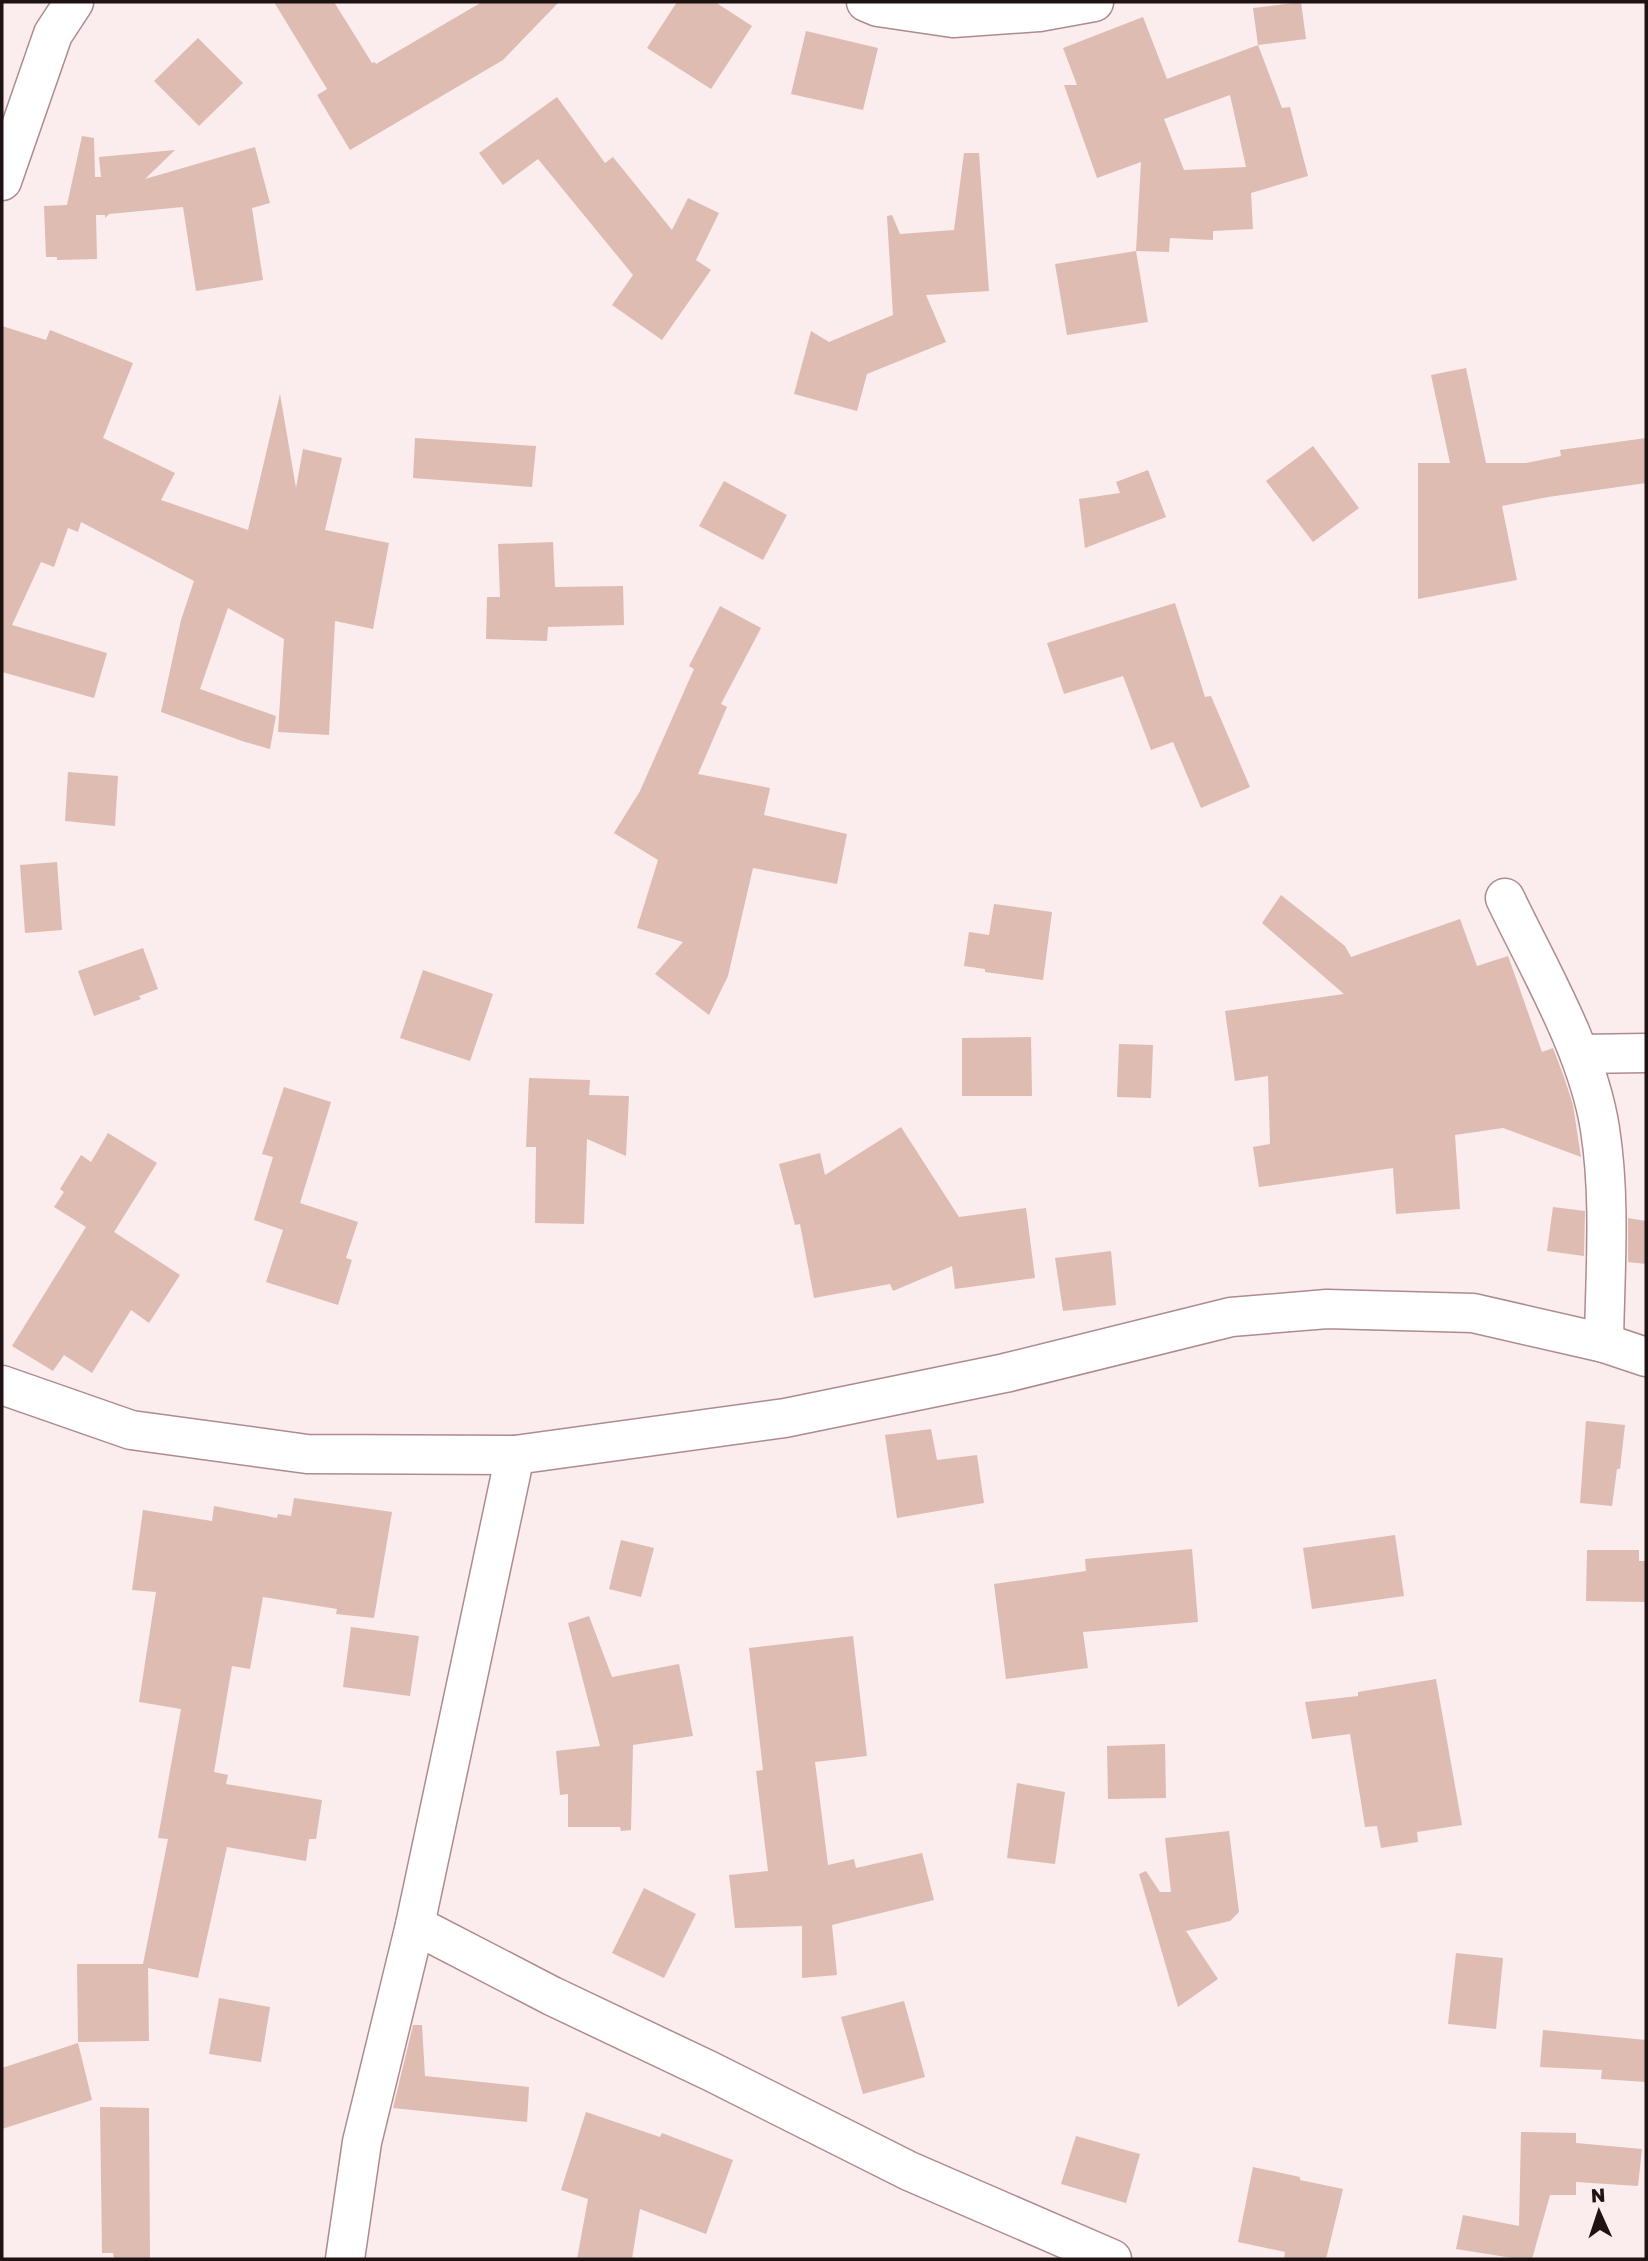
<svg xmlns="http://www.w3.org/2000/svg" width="1648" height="2261" viewBox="0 0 1648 2261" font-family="'Golos Text',sans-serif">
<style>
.building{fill:#debcb1;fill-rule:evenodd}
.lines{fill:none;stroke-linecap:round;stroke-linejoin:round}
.minor-casing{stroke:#ae8b8e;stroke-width:41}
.minor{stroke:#fff;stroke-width:38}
</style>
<rect width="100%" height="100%" fill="#fbeced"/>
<g class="building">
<polygon points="274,2 334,2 372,63 375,62 376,64 482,2 559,2 503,60 350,150 317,95 327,89"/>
<polygon points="677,2 715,2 752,26 711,89 647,48"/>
<polygon points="1301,2 1306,39 1258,45 1253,8"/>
<path d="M1143,17L1167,79L1258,45L1282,108L1290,107L1308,176L1251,193L1253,229L1213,231V240L1170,238L1169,252L1136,251L1141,162L1097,178L1064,85H1077L1063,48ZM1230,95L1246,167L1184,170L1164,119Z"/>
<polygon points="806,31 878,48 863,110 791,94"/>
<polygon points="198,38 243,83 199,126 154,81"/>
<polygon points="557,97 605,163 613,157 672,230 688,198 719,213 696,260 711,270 662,340 612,305 633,275 538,159 503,185 479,153"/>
<polygon points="82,136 94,138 95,177 101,177 99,157 175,150 145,179 255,147 270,203 252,208 263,280 196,291 183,207 109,214 105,218 105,215 96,215 97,259 57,260 57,257 46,257 44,206 67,205"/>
<polygon points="964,153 979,153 989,291 926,295 946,342 867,374 857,411 794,394 811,331 829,342 893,315 887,216 892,215 900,234 954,230"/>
<polygon points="1136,251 1148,322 1067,335 1055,264"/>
<polygon points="2,326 46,340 50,330 133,363 103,438 175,473 161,500 248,530 280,394 296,488 303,449 342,458 325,530 389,543 373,629 335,621 329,735 278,732 284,639 228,608 200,689 276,716 270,749 245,742 161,712 181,620 194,581 81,522 78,532 68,528 54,567 41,562 12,625 107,653 94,698 2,672"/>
<polygon points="1466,368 1486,463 1526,463 1561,456 1560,450 1646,438 1646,483 1548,497 1502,506 1517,580 1418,599 1418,463 1450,463 1431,375"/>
<polygon points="415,438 536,446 532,487 413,478"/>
<polygon points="1313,446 1359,508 1313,542 1266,481"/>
<polygon points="1148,470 1166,517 1085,548 1079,499 1120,493 1116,482"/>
<polygon points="724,481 787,515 763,560 699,526"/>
<polygon points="553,542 555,587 623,586 624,625 548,627 547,641 486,639 487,597 500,597 498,544"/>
<polygon points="1175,603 1205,697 1211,696 1250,787 1201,808 1173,742 1151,750 1123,676 1064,694 1047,643"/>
<polygon points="720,606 761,628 721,704 727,707 698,774 770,788 764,815 847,834 837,884 753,868 728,976 709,1015 655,974 683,942 637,928 658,860 614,833 640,791 694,669 689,666"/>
<polygon points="68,772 118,776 115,826 65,821"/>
<polygon points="57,862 62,930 25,933 20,865"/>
<polygon points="1281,895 1345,946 1351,957 1460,919 1477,966 1508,956 1542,1052 1553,1048 1564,1077 1573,1105 1581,1157 1503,1128 1455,1135 1460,1209 1396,1214 1393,1168 1259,1187 1253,1147 1270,1144 1268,1076 1235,1081 1225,1011 1344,994 1262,923"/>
<polygon points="994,904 1052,912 1043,980 985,972 985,969 964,966 969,932 989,935"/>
<polygon points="143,948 158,989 139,996 141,999 94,1016 78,971"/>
<polygon points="423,970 493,994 470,1061 400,1038"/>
<polygon points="1031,1037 1032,1096 962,1096 962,1038"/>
<polygon points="1119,1044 1153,1045 1151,1098 1117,1097"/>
<polygon points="529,1078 590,1080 589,1095 629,1096 626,1156 587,1139 584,1224 535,1223 536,1147 526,1147"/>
<polygon points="284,1087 331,1102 300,1203 358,1222 346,1258 352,1260 338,1305 266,1282 283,1230 254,1220 273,1157 262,1154"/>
<polygon points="901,1127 959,1217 1026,1208 1035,1278 955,1289 952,1266 893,1291 890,1284 814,1298 800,1224 795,1225 779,1164 820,1153 825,1175"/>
<polygon points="108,1133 157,1163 114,1232 180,1275 149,1323 131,1310 92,1373 64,1355 53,1371 12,1346 86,1227 54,1207 64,1192 60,1189 81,1155 91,1162"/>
<polygon points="1553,1207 1585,1211 1584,1256 1547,1251"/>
<polygon points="1628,1218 1646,1221 1646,1264 1628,1262"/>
<polygon points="1111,1251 1116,1305 1063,1311 1055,1258"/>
<polygon points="1586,1421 1625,1425 1620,1469 1617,1469 1612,1506 1580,1503"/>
<polygon points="931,1429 937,1460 977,1455 984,1503 897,1518 885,1435"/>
<polygon points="294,1498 392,1512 374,1618 336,1614 337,1609 263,1597 250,1669 232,1666 214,1772 228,1775 226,1784 322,1800 316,1839 309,1839 306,1861 227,1847 198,1978 148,1968 149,2041 78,2042 77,1964 143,1964 168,1839 158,1838 181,1709 139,1702 156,1592 132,1590 143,1510 212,1521 214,1506 277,1518 278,1514 291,1516"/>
<polygon points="1395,1535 1404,1596 1312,1609 1303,1548"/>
<polygon points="621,1540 654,1548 641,1597 609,1589"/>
<polygon points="1192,1549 1198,1622 1083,1632 1088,1668 1006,1679 994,1584 1086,1571 1085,1559"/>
<polygon points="1587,1550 1639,1550 1639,1561 1646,1561 1646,1602 1586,1601"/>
<polygon points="589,1616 612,1677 679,1664 693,1736 633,1745 631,1830 621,1831 620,1827 568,1827 568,1794 560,1795 556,1751 600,1746 568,1623"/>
<polygon points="351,1627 419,1636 410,1696 343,1687"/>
<polygon points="853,1636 867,1756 815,1762 828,1865 854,1859 856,1868 922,1853 934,1900 832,1925 837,1975 802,1978 802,1926 735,1928 729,1875 768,1871 756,1771 763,1770 749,1648"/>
<polygon points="1436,1679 1462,1825 1417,1832 1418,1842 1381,1848 1377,1826 1365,1827 1350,1734 1312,1739 1305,1702 1358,1696 1358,1692"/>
<polygon points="1165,1744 1166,1798 1108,1799 1107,1746"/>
<polygon points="1017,1783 1065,1792 1055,1864 1007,1858"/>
<polygon points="1229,1831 1239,1912 1230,1921 1186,1931 1218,1979 1178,2007 1139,1874 1146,1871 1160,1892 1171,1892 1165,1838"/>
<polygon points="644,1888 696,1914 664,1978 612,1953"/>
<polygon points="1456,1953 1503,1958 1496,2029 1448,2024"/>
<polygon points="219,1998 270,2007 261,2062 209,2054"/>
<polygon points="904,2001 925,2077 863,2094 841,2017"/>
<polygon points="413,2025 422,2025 425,2076 529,2087 527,2122 393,2108"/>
<polygon points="1543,2030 1646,2040 1646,2082 1601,2079 1602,2070 1540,2067"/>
<polygon points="78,2043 92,2100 2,2129 2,2068"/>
<polygon points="100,2107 149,2108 150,2259 114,2259 113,2253 102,2253"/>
<polygon points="586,2112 660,2137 662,2133 733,2160 706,2234 640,2209 632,2259 577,2259 588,2199 561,2190"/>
<polygon points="1521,2132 1576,2133 1576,2143 1642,2149 1638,2186 1576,2182 1576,2195 1550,2195 1532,2259 1519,2259 1456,2249 1463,2215 1519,2226"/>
<polygon points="1076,2136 1140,2154 1126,2203 1061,2184"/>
<polygon points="1253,2167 1300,2177 1300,2180 1343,2189 1326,2259 1284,2259 1285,2252 1238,2242"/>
</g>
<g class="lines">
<defs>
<g id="minor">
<polyline points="866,2 878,7 953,18 1039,12 1094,2"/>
<polyline points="2,181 53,34 74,2"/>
<path d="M1505,898C1539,969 1588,1051 1600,1129C1611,1199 1605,1272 1604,1343"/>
<polyline points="1580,1054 1646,1053"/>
<polyline points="2,1385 131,1430 307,1454 515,1455 785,1418 1005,1373 1231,1317 1327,1309 1473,1313 1604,1343 1646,1357"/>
<polyline points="415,1925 552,1996 710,2071 909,2171 1112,2259"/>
<polyline points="345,2259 362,2142 415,1925 515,1455"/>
</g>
</defs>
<use href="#minor" class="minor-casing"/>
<use href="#minor" class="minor"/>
</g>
<rect width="1648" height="2261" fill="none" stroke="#1e1213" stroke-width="7"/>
<g transform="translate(1599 2212) rotate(357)" stroke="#fbeced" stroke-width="5" paint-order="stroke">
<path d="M0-5L12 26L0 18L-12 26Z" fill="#1e1213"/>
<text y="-10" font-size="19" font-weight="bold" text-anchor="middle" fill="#1e1213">N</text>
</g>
</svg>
